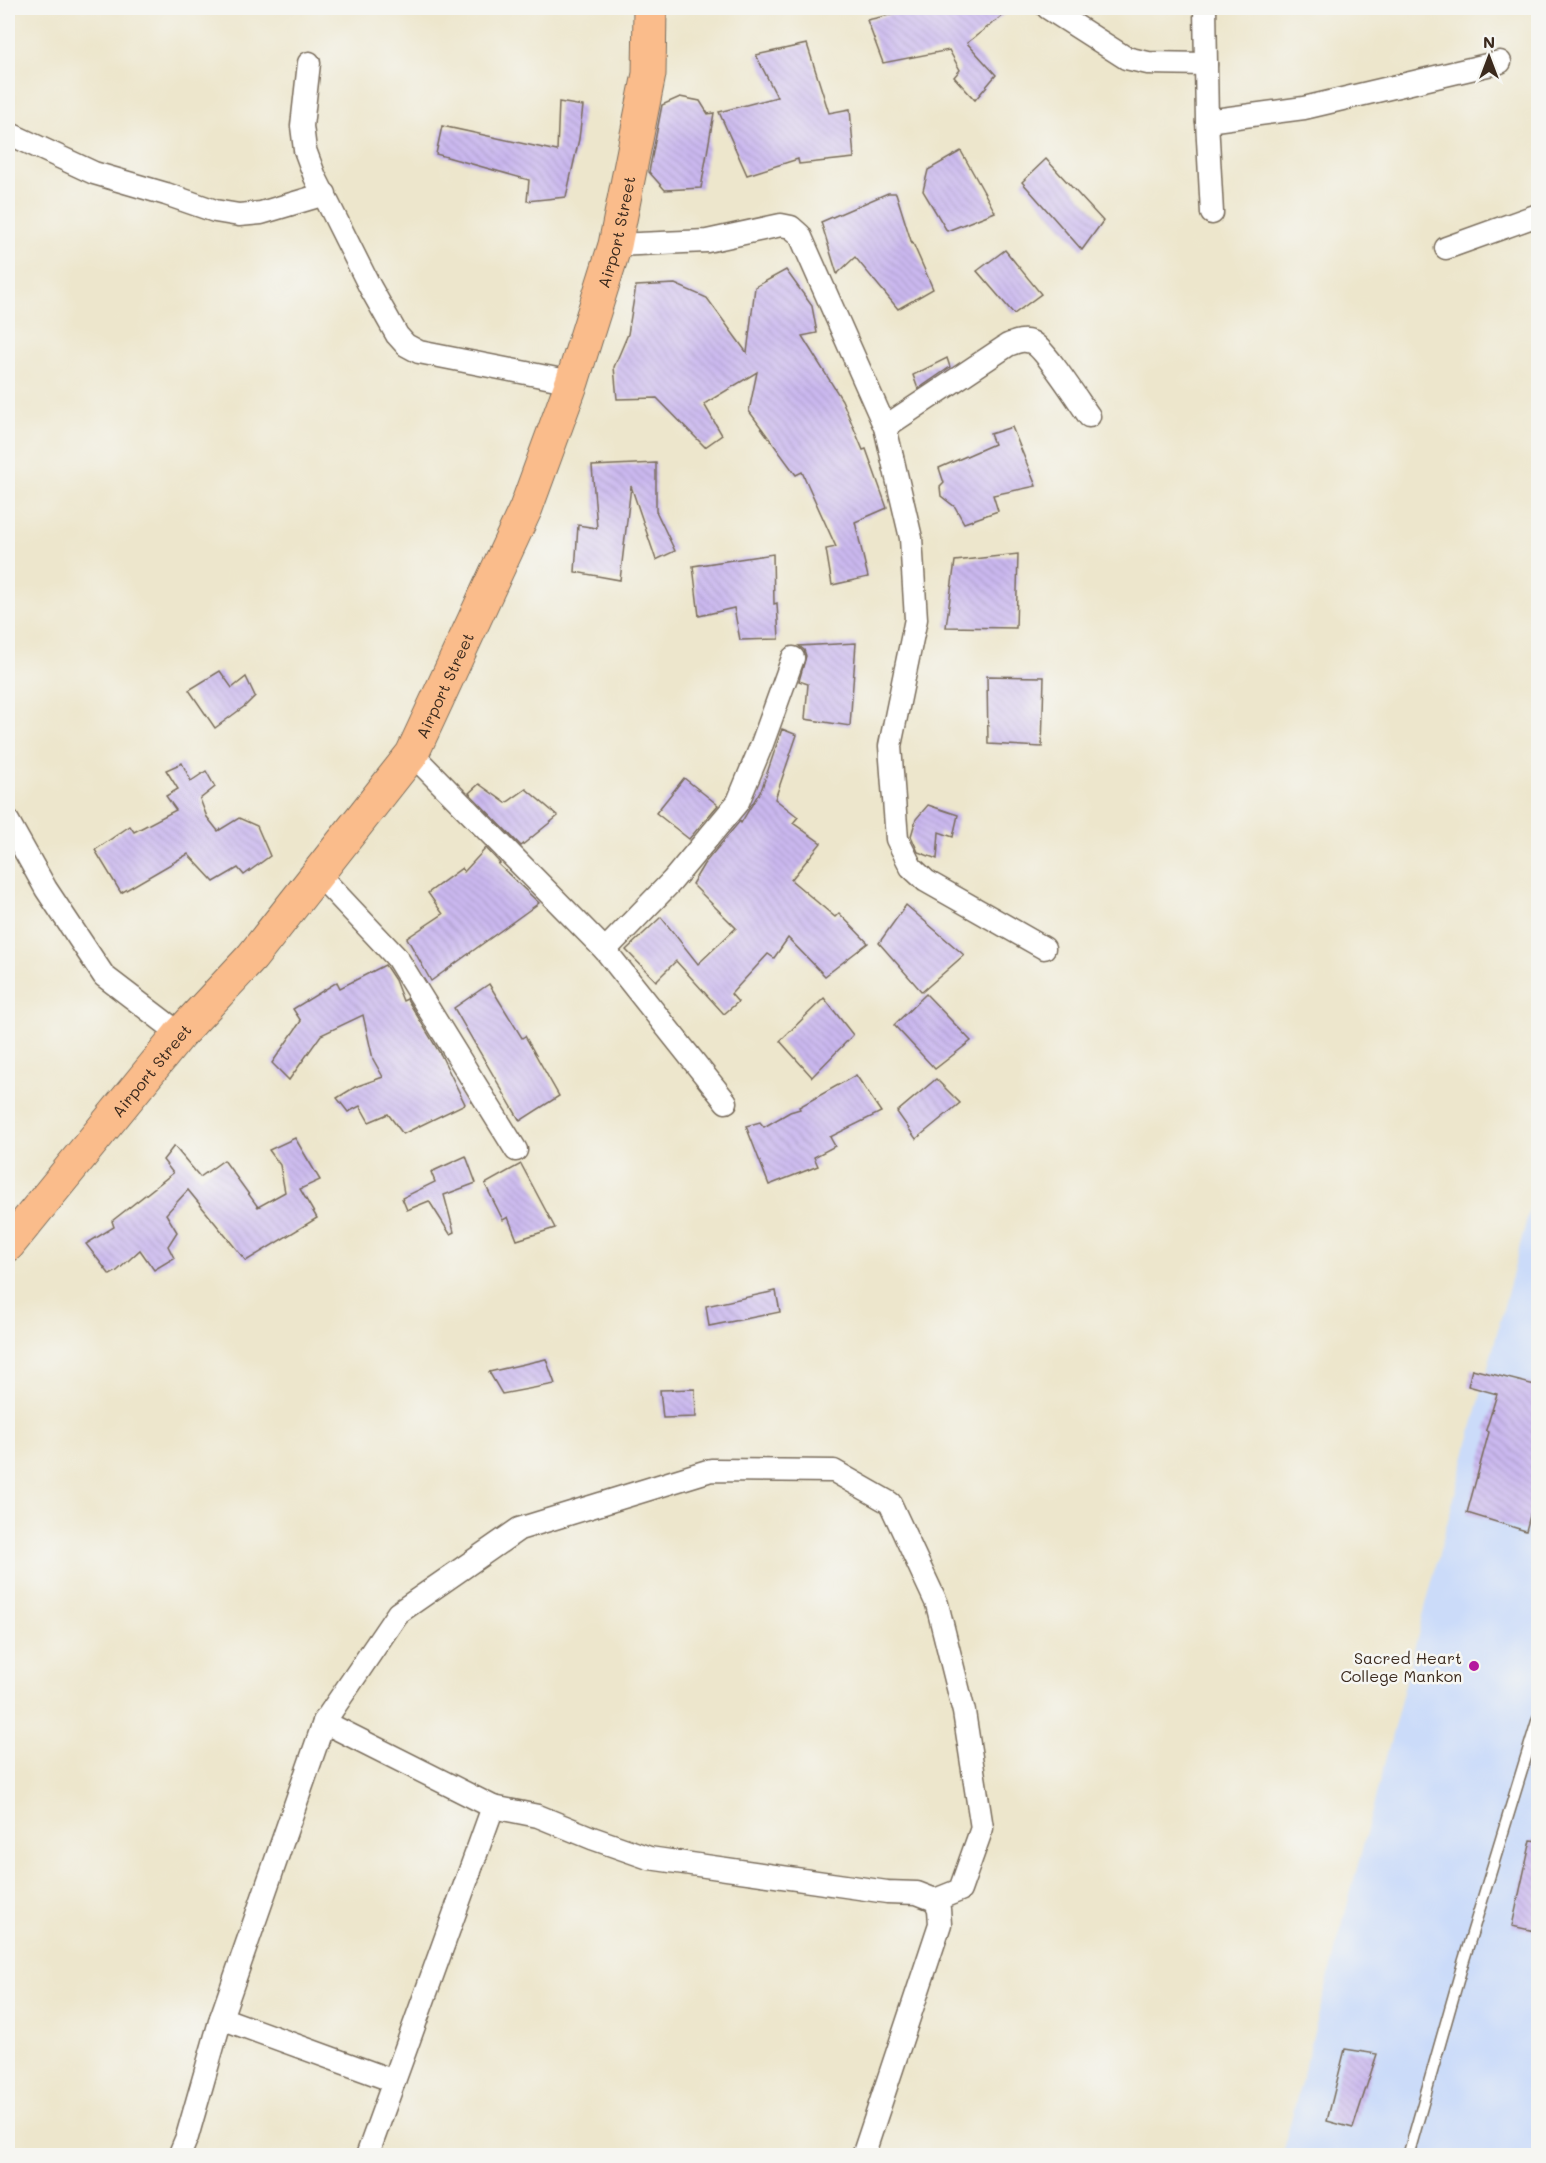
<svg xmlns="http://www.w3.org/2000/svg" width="1546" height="2163" viewBox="0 0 1546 2163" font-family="Mali,sans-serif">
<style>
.built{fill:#cbdbf9}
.building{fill:url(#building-back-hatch)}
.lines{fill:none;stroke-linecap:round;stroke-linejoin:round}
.lane-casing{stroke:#796c5b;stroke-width:13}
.street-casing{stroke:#796c5b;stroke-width:25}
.highway-casing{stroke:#796c5b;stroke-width:35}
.lane{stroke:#fff;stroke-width:10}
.street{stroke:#fff;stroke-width:22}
.highway{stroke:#fabc8b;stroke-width:33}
.poi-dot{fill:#b5179e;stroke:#f6f6f2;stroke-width:2}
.labels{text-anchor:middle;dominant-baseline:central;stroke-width:5;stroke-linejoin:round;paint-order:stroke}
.street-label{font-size:16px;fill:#3b2a1e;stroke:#f6f6f2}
.poi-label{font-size:16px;fill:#3b2a1e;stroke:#f6f6f2;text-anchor:end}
</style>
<defs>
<pattern id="building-back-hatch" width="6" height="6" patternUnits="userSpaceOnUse" patternTransform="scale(1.5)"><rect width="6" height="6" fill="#cab8ef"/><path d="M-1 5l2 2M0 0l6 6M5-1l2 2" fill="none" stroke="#ae9ecc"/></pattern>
</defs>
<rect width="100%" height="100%" fill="#f6f6f2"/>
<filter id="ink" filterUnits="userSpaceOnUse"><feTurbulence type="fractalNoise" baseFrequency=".0167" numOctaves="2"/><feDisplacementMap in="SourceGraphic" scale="12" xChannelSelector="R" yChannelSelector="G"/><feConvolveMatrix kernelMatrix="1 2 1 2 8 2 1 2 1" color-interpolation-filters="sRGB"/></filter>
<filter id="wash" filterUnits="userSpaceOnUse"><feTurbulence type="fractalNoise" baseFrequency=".008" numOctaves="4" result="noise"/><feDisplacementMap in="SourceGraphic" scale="24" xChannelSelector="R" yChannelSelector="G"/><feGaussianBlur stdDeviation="1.35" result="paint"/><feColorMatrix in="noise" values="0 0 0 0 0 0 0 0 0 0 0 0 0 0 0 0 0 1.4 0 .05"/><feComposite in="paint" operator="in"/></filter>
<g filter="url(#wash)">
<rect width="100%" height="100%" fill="#ede6cc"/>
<polygon class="built" points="1538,1176 1538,2155 1282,2155"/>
<g id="blocks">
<g class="building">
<polygon points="922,8 1012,8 967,43 996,75 975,100 954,77 960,70 949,50 883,63 867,20"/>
<polygon points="807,44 829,113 850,109 854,158 799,164 798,159 747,175 719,112 777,97 756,55"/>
<polygon points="680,97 700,101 708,114 714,113 701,188 665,190 649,172 662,105"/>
<polygon points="559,102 583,106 579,139 566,197 527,201 529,180 436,154 442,126 557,151"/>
<polygon points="961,151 995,212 947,231 923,191 928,170"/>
<polygon points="1046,159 1103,221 1082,250 1022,182"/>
<polygon points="888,193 896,193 912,244 912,241 933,289 898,309 855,257 837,274 821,222"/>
<polygon points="1005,250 1041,294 1014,314 977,271"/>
<polygon points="786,270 812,306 817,333 802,336 842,400 863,450 866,449 887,508 855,522 868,577 832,585 826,549 836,547 802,472 796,475 749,411 757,372 704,404 722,435 705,447 657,398 617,399 614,367 628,334 636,286 675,284 707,298 747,353 755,287"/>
<polygon points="947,358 950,367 918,389 913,375"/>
<polygon points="1012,427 1036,486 993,495 998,511 964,523 955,507 941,496 940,487 944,483 939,468 994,444 990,434"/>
<polygon points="656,463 656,511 675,551 656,560 631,486 620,580 575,572 578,525 597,528 592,466"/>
<polygon points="773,554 774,604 777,603 779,639 740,640 734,608 699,616 693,566"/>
<polygon points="1018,554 1016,628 946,627 955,561"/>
<polygon points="856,643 850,726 805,719 808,684 799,681 806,656 804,650 799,646"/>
<polygon points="220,671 232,688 246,677 255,696 245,706 215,728 189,690"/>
<polygon points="987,676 1044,677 1042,747 988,744"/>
<polygon points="782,729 797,735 775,799 798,817 793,823 821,843 791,880 835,917 839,913 868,943 825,976 788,938 774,958 768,954 731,994 738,1002 724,1014 676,961 656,981 626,950 661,917 698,964 736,928 692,884 704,864 740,821 741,823 762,788"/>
<polygon points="182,763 191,781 206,771 215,787 200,799 207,817 218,831 239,818 257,826 270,856 244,875 238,868 214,882 188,854 121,893 95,850 130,826 134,832 176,810 166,796 178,789 166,770"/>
<polygon points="684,778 718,805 689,839 656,813"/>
<polygon points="479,784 506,803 526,789 558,816 521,846 469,793"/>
<polygon points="928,805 958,815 953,837 939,832 937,859 918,852 911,836 916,819"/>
<polygon points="486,848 500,863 498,864 539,903 431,981 407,938 443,914 428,893 462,868 464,872"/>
<polygon points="906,905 964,955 922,992 879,943"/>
<polygon points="385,965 395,980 403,1001 407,999 441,1055 465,1104 403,1134 388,1114 369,1122 360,1106 348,1112 337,1098 355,1087 383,1077 373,1059 363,1015 321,1035 289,1080 272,1063 301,1021 293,1009 337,982 340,988"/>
<polygon points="489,984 522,1038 525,1036 559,1096 520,1121 454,1008"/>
<polygon points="926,994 971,1041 935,1069 894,1025"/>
<polygon points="824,998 853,1035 812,1077 780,1041"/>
<polygon points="856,1075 881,1112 830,1137 835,1146 814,1157 818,1166 769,1185 746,1126 760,1122 764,1127 790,1112 800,1109 799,1107"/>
<polygon points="936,1079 960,1103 916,1139 897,1112"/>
<polygon points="295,1138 320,1180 300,1189 317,1218 246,1261 188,1190 166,1214 177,1232 168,1246 174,1258 154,1270 140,1250 117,1271 110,1275 86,1244 114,1227 112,1221 173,1173 163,1160 174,1146 200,1177 224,1160 258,1207 285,1192 280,1165 269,1150"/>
<polygon points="466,1156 476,1183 444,1195 454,1232 450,1234 429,1201 407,1210 402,1198 435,1182 431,1172"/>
<polygon points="521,1164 555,1228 517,1240 508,1217 503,1220 485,1184"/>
<polygon points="776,1291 780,1312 709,1326 706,1306"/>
<polygon points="546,1359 555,1384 502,1394 489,1372"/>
<polygon points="1472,1369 1539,1386 1539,1481 1526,1531 1467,1513 1489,1432 1486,1430 1497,1394 1468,1386"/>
<polygon points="695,1389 696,1417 663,1418 660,1390"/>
<polygon points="1531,1840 1539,1841 1539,1932 1512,1926"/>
<polygon points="1345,2049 1377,2054 1353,2128 1327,2121"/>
</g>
</g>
</g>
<g filter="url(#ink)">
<use href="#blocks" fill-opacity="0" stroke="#796c5b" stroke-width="1.5"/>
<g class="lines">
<defs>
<polyline id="lane" points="1408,2156 1463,1963 1538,1718"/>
<g id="street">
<polyline points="1048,8 1126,58 1148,63 1206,64"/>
<polyline points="1205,8 1207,121 1212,213"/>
<polyline points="309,63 302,126 305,150 315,177 370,287 397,335 406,345 419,352 572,382"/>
<polyline points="1207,121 1304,108 1500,62"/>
<polyline points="8,133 94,173 166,194 215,211 239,215 261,213 325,194"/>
<polyline points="615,245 707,241 781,225 791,227 800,235 885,427 911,538 916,619 890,746 897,839 911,867 926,881 1044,948"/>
<polyline points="1446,248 1538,215"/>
<path d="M885,427L1008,345C1016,342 1022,339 1031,342C1044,347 1079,402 1089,416"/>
<polyline points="412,754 605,950 726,1102"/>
<polyline points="8,821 46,889 104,976 180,1034"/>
<polyline points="318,874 397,958 516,1150"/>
<polyline points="605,950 672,881 738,802 762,744 793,658"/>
<polyline points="324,1722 493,1807 538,1816 592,1838 649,1858 887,1892 917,1893 935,1900 939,1909 940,1924 863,2156"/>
<polyline points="221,2018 394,2081"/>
<polyline points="179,2156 187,2137 221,2018 324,1722 398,1613 519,1529 711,1470 834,1471 890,1503 937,1604 964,1712 982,1828 960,1890 935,1900"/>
<polyline points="367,2156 493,1807"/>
</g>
<g id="highway">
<path id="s1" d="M8,1245L180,1034L252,957L412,754L526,508L572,382L615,245L649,74L650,8"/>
</g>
</defs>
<use href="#lane" class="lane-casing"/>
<use href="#street" class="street-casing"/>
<use href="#highway" class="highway-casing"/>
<use href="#lane" class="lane"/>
<use href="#street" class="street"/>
<use href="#highway" class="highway"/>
</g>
</g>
<circle class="poi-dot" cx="1474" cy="1666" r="6"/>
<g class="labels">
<g class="street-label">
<text stroke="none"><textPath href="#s1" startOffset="1198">Airport Street</textPath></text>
<text stroke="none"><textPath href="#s1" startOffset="712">Airport Street</textPath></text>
<text stroke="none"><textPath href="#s1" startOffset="226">Airport Street</textPath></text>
</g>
<g class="poi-label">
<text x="1462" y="1657">Sacred Heart<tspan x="1462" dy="18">College Mankon</tspan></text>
</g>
</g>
<rect width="1546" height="2163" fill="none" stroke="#f6f6f2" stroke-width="30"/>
<g transform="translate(1489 57)" stroke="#f6f6f2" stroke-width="4.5" paint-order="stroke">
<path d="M0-4.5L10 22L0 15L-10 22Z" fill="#3b2a1e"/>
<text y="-9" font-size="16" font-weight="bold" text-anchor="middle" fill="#3b2a1e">N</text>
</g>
</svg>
